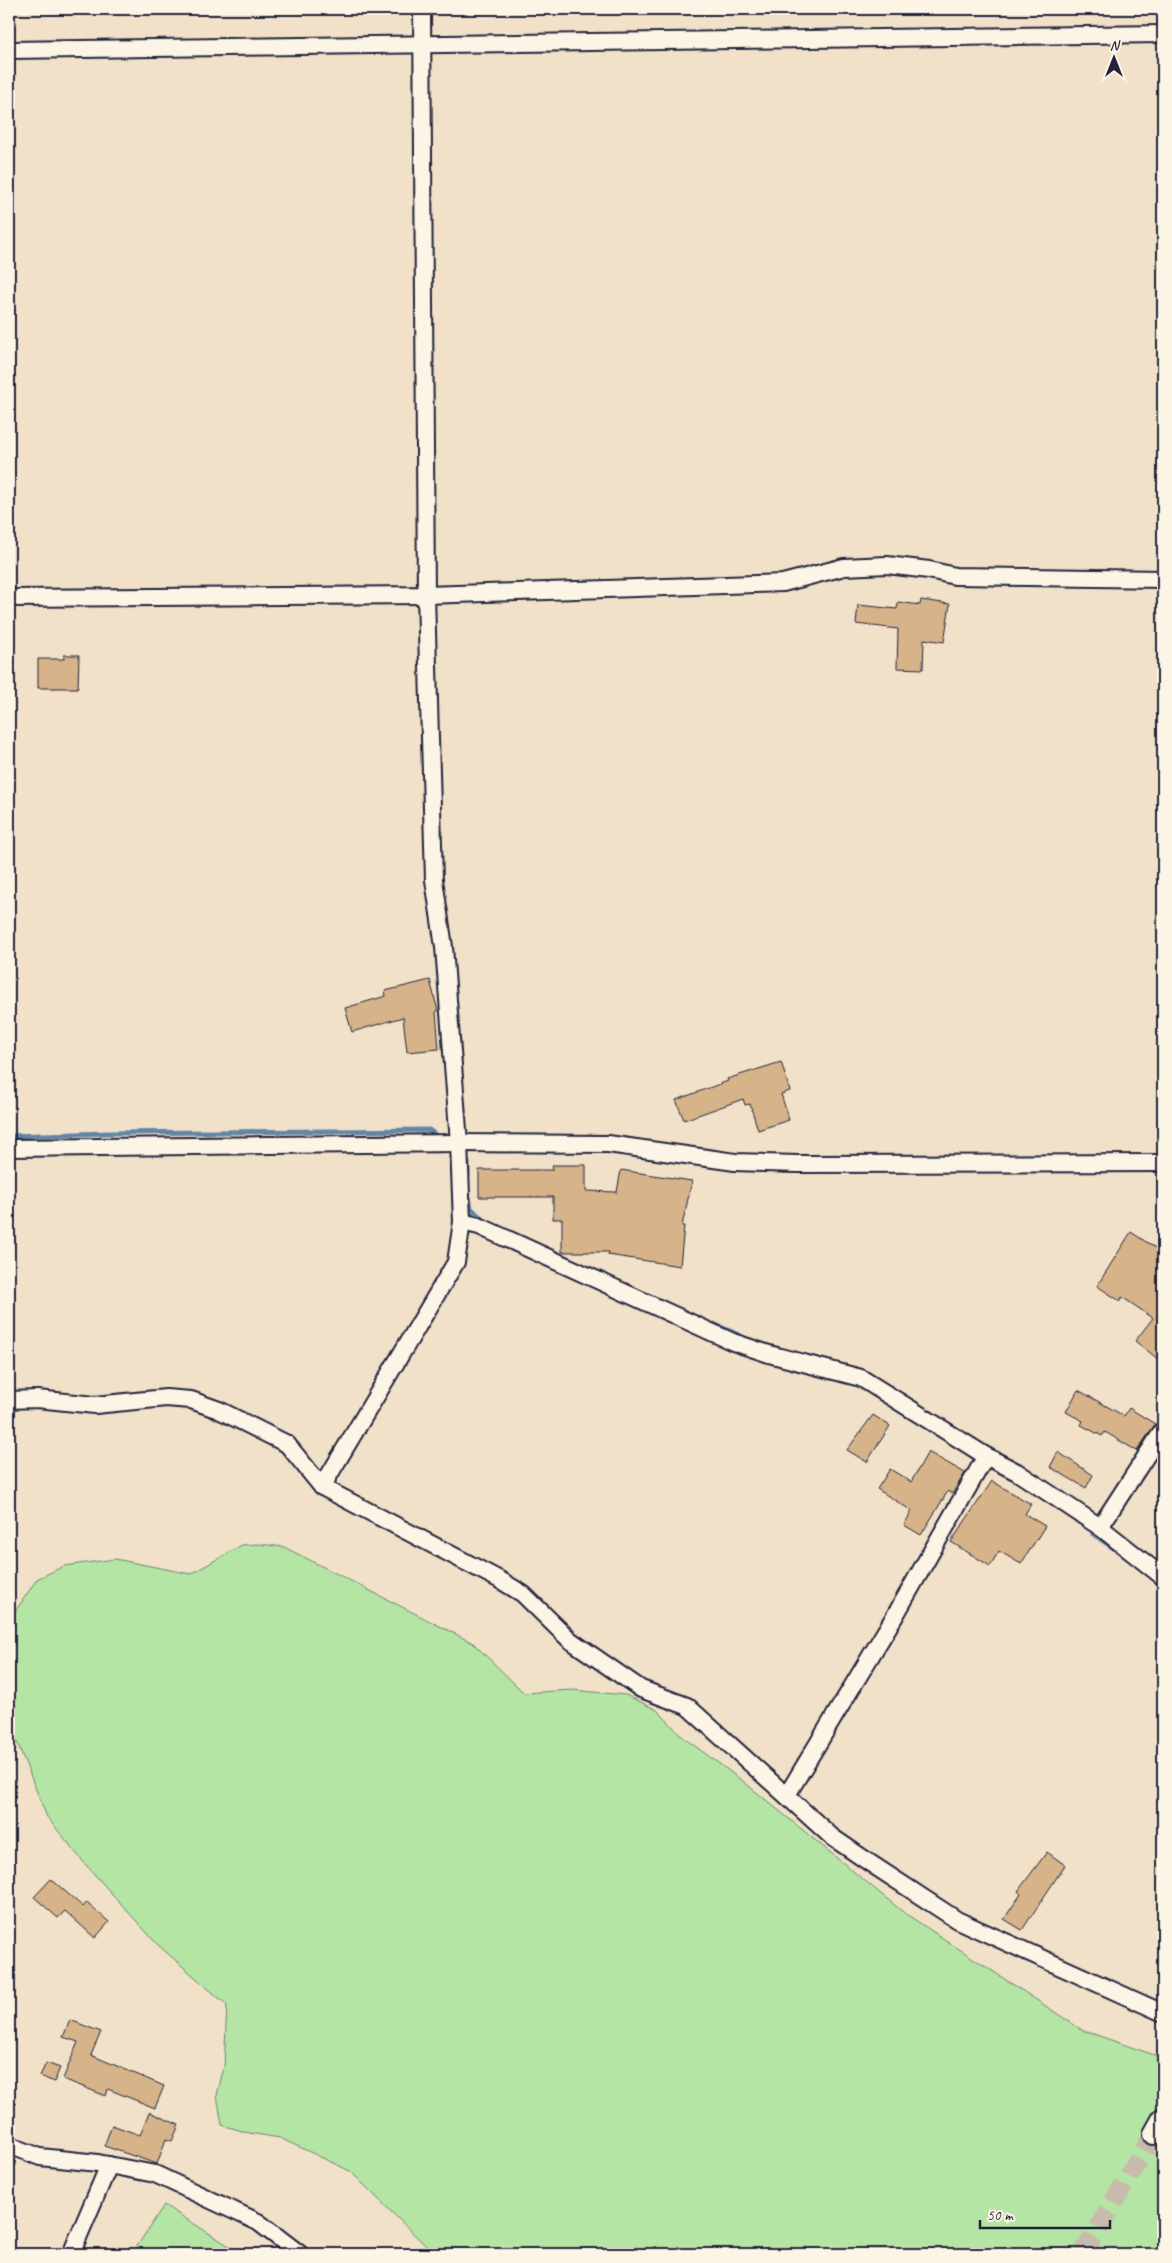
<svg xmlns="http://www.w3.org/2000/svg" width="1172" height="2263" viewBox="0 0 1172 2263" font-family="Caveat,sans-serif">
<style>
.green{fill:#b4e5a4;stroke:#6b8470}
.lines{fill:none;stroke-linecap:round;stroke-linejoin:round}
.stream{stroke:#6386a6;stroke-width:5}
.building{fill:#d6b388;stroke:#22223b}
.tertiary-tunnel{stroke:#c8bbad;stroke-width:20;stroke-dasharray:20 10;stroke-linecap:butt}
.minor-casing{stroke:#22223b;stroke-width:20}
.tertiary-casing{stroke:#22223b;stroke-width:24}
.minor{stroke:#fcf5e5;stroke-width:16}
.tertiary{stroke:#fcf5e5;stroke-width:20}
</style>
<rect width="100%" height="100%" fill="#f1e1c9"/>
<filter id="ink" filterUnits="userSpaceOnUse"><feTurbulence type="fractalNoise" baseFrequency=".02" numOctaves="2"/><feDisplacementMap in="SourceGraphic" scale="10" xChannelSelector="R" yChannelSelector="G"/><feConvolveMatrix kernelMatrix="1 2 1 2 8 2 1 2 1" color-interpolation-filters="sRGB"/></filter>
<g filter="url(#ink)">
<g class="green">
<polygon points="259,1544 284,1547 473,1643 524,1693 572,1690 626,1695 657,1710 684,1738 744,1782 903,1912 1082,2030 1163,2058 1163,2254 434,2254 350,2171 280,2138 249,2133 222,2125 217,2095 224,2067 227,2005 158,1945 86,1865 47,1817 11,1727 9,1637 12,1616 37,1579 64,1566 115,1559 191,1574 242,1545"/>
<polygon points="164,2205 242,2254 132,2254"/>
</g>
<g class="lines">
<g class="stream">
<polyline points="9,1136 109,1133 429,1130 440,1139"/>
<polyline points="463,1159 468,1163 468,1176"/>
<polyline points="469,1197 471,1208 485,1222"/>
<polyline points="714,1324 743,1337"/>
<polyline points="1094,1526 1093,1534 1115,1549"/>
</g>
</g>
<g class="building">
<polygon points="921,600 950,604 944,642 924,639 923,669 897,668 898,629 856,624 858,605 897,609 898,602 920,605"/>
<polygon points="64,655 79,655 78,688 38,688 38,659 64,659"/>
<polygon points="430,980 438,1011 436,1012 439,1049 407,1052 403,1017 352,1032 345,1008 386,996 385,991"/>
<polygon points="781,1062 790,1091 781,1094 789,1120 758,1130 750,1104 745,1105 743,1099 684,1120 676,1100 728,1081 727,1079"/>
<polygon points="552,1165 586,1165 586,1191 617,1192 621,1170 692,1181 682,1226 684,1226 680,1266 608,1255 609,1252 562,1252 562,1219 553,1219 553,1197 479,1197 479,1170 553,1170"/>
<polygon points="1131,1232 1163,1253 1163,1363 1135,1341 1153,1318 1122,1297 1120,1301 1097,1286"/>
<polygon points="1078,1390 1124,1416 1129,1408 1155,1424 1137,1451 1105,1432 1102,1436 1081,1425 1083,1421 1066,1412"/>
<polygon points="873,1415 890,1426 867,1462 847,1450"/>
<polygon points="928,1452 965,1473 952,1494 948,1491 921,1535 904,1525 912,1511 877,1489 890,1469 911,1482"/>
<polygon points="1058,1452 1093,1475 1086,1488 1050,1467"/>
<polygon points="992,1481 1031,1504 1025,1514 1045,1526 1021,1564 999,1551 990,1566 951,1542"/>
<polygon points="1047,1852 1065,1865 1022,1930 1004,1919 1021,1894 1018,1891"/>
<polygon points="51,1879 83,1907 87,1902 109,1922 95,1938 65,1911 58,1918 34,1897"/>
<polygon points="70,2020 101,2032 91,2055 164,2086 155,2108 108,2089 106,2096 63,2079 78,2042 63,2037"/>
<polygon points="46,2063 60,2068 54,2082 40,2076"/>
<polygon points="149,2112 179,2125 172,2141 166,2139 157,2164 104,2146 112,2125 140,2135"/>
</g>
<g class="lines">
<polyline class="tertiary-tunnel" points="1083,2254 1154,2134"/>
<defs>
<g id="minor">
<polyline points="9,50 1163,34"/>
<polyline points="9,598 426,595 783,583 844,567 887,565 929,570 955,576 1163,579"/>
<polyline points="9,1148 459,1143 608,1144 735,1162 797,1164 1163,1163"/>
<polyline points="462,1222 479,1226 733,1342 769,1354 861,1378 986,1456 1017,1472 1100,1527 1163,1577"/>
<polyline points="9,1400 37,1399 95,1405 166,1398 191,1400 219,1410 287,1444 322,1487 500,1580 523,1594 570,1640 641,1689 687,1706 832,1837 870,1863 957,1920 1163,2013"/>
<polyline points="322,1487 456,1262 462,1222 459,1143 444,947 434,880 426,595 422,9"/>
<polyline points="1100,1527 1163,1430"/>
<polyline points="787,1795 896,1614 986,1456"/>
<polyline points="9,2145 40,2157 98,2163 155,2174 258,2222 300,2254"/>
<polyline points="71,2254 109,2165"/>
</g>
<polyline id="tertiary" points="1154,2134 1163,2118"/>
</defs>
<use href="#minor" class="minor-casing"/>
<use href="#tertiary" class="tertiary-casing"/>
<use href="#minor" class="minor"/>
<use href="#tertiary" class="tertiary"/>
</g>
</g>
<rect width="1172" height="2263" fill="none" stroke="#fcf5e5" stroke-width="30"/>
<rect x="15" y="15" width="1142" height="2233" fill="none" stroke="#22223b" stroke-width="2" filter="url(#ink)"/>
<g transform="translate(1114 58)" stroke="#fcf5e5" stroke-width="4" paint-order="stroke">
<path d="M0-4L9 19L0 12L-9 19Z" fill="#22223b"/>
<text y="-8" font-size="14" font-weight="bold" text-anchor="middle" fill="#22223b">N</text>
</g>
<path d="M980 2220v8h130v-8" fill="none" stroke="#22223b" stroke-width="2.5"/>
<text x="987" y="2220" font-size="15" fill="#22223b" stroke="#fcf5e5" stroke-width="4" paint-order="stroke">50 m</text>
</svg>
